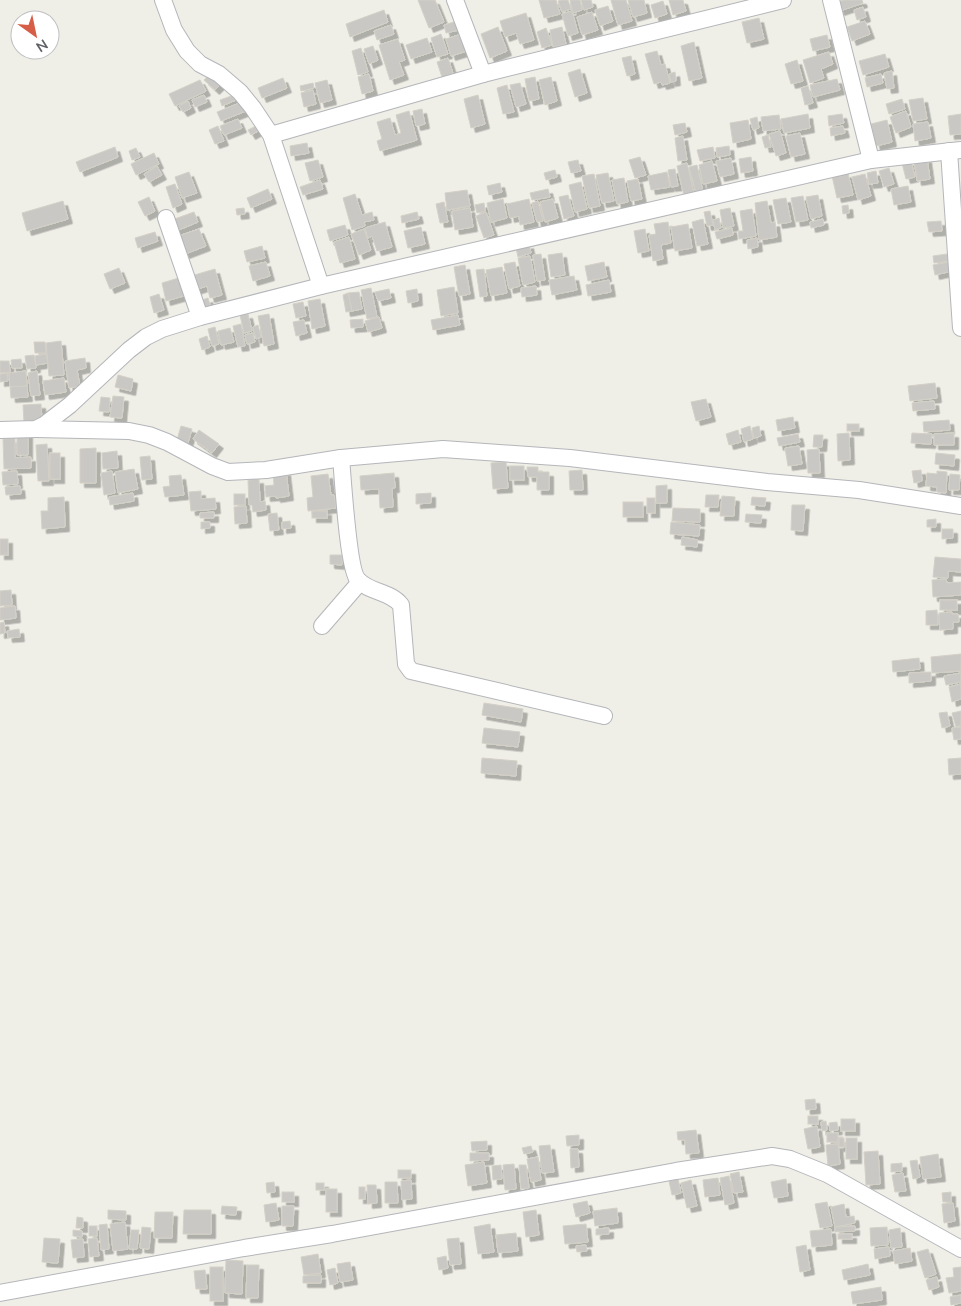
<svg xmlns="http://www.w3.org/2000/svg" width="961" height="1306" viewBox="0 0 961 1306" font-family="Mulish,sans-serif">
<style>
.building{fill:#cac8c4;stroke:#d3d0c6;filter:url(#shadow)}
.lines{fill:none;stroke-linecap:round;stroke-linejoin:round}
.minor-casing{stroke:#b4b6ba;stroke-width:18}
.minor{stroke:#fff;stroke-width:16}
</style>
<defs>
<filter id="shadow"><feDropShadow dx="4.5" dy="4.5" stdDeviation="0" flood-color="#0004"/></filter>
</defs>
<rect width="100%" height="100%" fill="#efeee7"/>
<g class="building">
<polygon points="418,0 435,0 444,22 429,28"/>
<polygon points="539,0 556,0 560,14 544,18"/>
<polygon points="562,0 568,0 571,9 562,12 558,1"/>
<polygon points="570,0 580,0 582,10 573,13"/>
<polygon points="581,0 591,0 593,7 584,10"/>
<polygon points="611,0 626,0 632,21 618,25"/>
<polygon points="628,0 644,0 647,13 633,17"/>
<polygon points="669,0 683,0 686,11 673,15"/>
<polygon points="844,0 862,0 863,3 840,11 837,2"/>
<polygon points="663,1 667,14 655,18 651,5"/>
<polygon points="608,6 613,21 600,26 595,10"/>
<polygon points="863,7 866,17 857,20 854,10"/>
<polygon points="384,10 388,22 350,37 346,24"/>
<polygon points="572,11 578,33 568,36 562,14"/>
<polygon points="592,12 598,30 582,35 577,17"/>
<polygon points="526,13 534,40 520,44 516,33 505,37 500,21"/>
<polygon points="759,18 764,39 747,43 742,22"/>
<polygon points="457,21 459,30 446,33 444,25"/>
<polygon points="865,21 870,34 852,41 847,27"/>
<polygon points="391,25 394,34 377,40 374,31"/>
<polygon points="498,27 507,51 490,58 481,34"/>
<polygon points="562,27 566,44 553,47 550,30"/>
<polygon points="546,28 552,45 542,48 537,32"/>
<polygon points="464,33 470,50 451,56 446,39"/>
<polygon points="441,34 448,54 437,57 431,38"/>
<polygon points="827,35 830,47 813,51 810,39"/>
<polygon points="427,38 432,52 411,59 406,45"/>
<polygon points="398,39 405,60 399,62 404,75 390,80 379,45"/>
<polygon points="694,42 702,78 689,81 681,46"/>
<polygon points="373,46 378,60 369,64 364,49"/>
<polygon points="361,48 368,72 358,75 352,51"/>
<polygon points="657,51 661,65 665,64 670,83 662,85 661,82 654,84 645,54"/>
<polygon points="829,52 833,64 821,69 824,78 810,83 803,60"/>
<polygon points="885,54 889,67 863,75 859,61"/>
<polygon points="631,56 635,74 627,76 622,58"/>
<polygon points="448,58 453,73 442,77 437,62"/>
<polygon points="797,60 803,81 791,84 785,64"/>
<polygon points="580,69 587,93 575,97 568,73"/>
<polygon points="213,71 223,82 215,90 204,80"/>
<polygon points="892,71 894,88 887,89 884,73"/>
<polygon points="675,72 676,81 671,82 669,74"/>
<polygon points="369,74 373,91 362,94 358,77"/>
<polygon points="881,74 883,83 867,87 865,78"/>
<polygon points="535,77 539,99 529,101 525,79"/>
<polygon points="551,77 557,101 545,105 539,80"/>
<polygon points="283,78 287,88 262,98 258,88"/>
<polygon points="837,79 840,90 813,97 810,85"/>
<polygon points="200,80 206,91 175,106 169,94"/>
<polygon points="327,80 332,100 320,103 315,83"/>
<polygon points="313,83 314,88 301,91 300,86"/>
<polygon points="520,83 526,104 516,107 510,85"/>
<polygon points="507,85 514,112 503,114 497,88"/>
<polygon points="808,86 813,103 805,105 801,88"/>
<polygon points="313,90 316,104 304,107 301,93"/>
<polygon points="204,95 207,102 195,107 192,100"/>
<polygon points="234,95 236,100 222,106 220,100"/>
<polygon points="478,95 485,124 471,128 464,99"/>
<polygon points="923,98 927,119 913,121 909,100"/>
<polygon points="902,99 905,109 889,114 886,104"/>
<polygon points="188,101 191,108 183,112 179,106"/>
<polygon points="242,102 246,111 221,121 217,112"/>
<polygon points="422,109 425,124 416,126 413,111"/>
<polygon points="409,111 417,140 380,151 377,141 382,139 377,122 390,118 395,135 401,133 396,115"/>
<polygon points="906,111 911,127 896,133 890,117"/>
<polygon points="808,114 810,128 784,133 781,119"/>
<polygon points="842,114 844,123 829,126 828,116"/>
<polygon points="961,114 961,134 950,135 948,116"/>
<polygon points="779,115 781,129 763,131 761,117"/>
<polygon points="757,117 759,128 753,130 750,119"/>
<polygon points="238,119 242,128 224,135 220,126"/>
<polygon points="748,120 751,139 733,143 730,123"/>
<polygon points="887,120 892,142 876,146 871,124"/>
<polygon points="928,122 931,138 915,141 913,124"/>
<polygon points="685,123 687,132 675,135 673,125"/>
<polygon points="218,126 224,141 215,144 209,130"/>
<polygon points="256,126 258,131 251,135 248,130"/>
<polygon points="843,126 845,133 831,136 830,128"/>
<polygon points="780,131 786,153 776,156 769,134"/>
<polygon points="800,133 805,154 791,157 786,136"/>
<polygon points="768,135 771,147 765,148 762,137"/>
<polygon points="683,136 687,160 678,161 675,138"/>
<polygon points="307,143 309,153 291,156 290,146"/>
<polygon points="729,146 730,155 717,157 716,148"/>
<polygon points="115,147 118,157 80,172 76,162"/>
<polygon points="713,147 715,158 700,161 697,150"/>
<polygon points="136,148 140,157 132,160 129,151"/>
<polygon points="154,153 159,164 136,175 131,164"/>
<polygon points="640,157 646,175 635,178 629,160"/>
<polygon points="751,157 753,171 741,173 739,159"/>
<polygon points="731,158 734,174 720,177 716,161"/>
<polygon points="927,158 930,179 917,181 914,160"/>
<polygon points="318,160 323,177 310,181 305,163"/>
<polygon points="578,160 581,171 571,173 568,162"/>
<polygon points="712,161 717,181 703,184 699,165"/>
<polygon points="911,161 915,177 906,179 902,163"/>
<polygon points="687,163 694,194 684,196 677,166"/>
<polygon points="697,165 703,192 696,193 689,167"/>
<polygon points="157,166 162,175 149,182 144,174"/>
<polygon points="889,168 894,184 884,187 879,171"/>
<polygon points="675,169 678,186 671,187 668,170"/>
<polygon points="555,170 557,177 546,180 544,173"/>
<polygon points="876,171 878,183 869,184 867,173"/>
<polygon points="189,172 197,193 182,198 175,177"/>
<polygon points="667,172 670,187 651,190 648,176"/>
<polygon points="608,173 614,201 602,203 596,175"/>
<polygon points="848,173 853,195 837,198 832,176"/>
<polygon points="594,174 600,206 589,208 582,176"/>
<polygon points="865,174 871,196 858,200 852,177"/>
<polygon points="624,178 628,202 617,204 612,180"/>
<polygon points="638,179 642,199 631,201 627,181"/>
<polygon points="320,180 323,189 303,195 300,187"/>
<polygon points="581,182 587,209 575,212 569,185"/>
<polygon points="500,183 502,192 489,195 487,186"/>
<polygon points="175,184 182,204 173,208 166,187"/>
<polygon points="908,186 911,202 894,205 891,189"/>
<polygon points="268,189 272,199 251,208 247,198"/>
<polygon points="548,189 550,197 532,200 530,193"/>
<polygon points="467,190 470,206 447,210 445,193"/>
<polygon points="355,194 362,215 372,212 374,220 364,222 365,226 352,230 343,198"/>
<polygon points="568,195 574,216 564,219 559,197"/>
<polygon points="818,195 822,216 811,219 806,197"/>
<polygon points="803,196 808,220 796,222 791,198"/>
<polygon points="149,197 155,211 145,216 138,202"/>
<polygon points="786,198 791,222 778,224 773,200"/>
<polygon points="503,199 507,218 491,222 487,203"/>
<polygon points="529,199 534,222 520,225 519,216 510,218 507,204"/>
<polygon points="553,199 558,218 545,222 540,202"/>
<polygon points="63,201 68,219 27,231 22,213"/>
<polygon points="538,201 543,221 537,222 532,203"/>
<polygon points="767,201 771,223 775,222 777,237 759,240 755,203"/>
<polygon points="444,202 448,222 440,223 436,204"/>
<polygon points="484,203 485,211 477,213 475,205"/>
<polygon points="848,205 849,213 843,214 842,206"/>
<polygon points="244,208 245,214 237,215 236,209"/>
<polygon points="470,208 473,227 455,230 452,211"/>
<polygon points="730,208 734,226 723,228 720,210"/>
<polygon points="752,209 756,236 739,239 738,231 743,231 740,211"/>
<polygon points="710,211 713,225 707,226 704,212"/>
<polygon points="194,212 198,222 174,232 169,221"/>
<polygon points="417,212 419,219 402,223 401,216"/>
<polygon points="486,212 494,235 484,238 476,216"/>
<polygon points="719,218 721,228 715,230 713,220"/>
<polygon points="703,219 708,244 697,246 692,222"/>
<polygon points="823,219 824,225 811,228 810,222"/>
<polygon points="941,221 942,231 929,232 927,222"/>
<polygon points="385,222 392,247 377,251 372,236 368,238 365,228"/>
<polygon points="668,222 671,243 661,245 663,259 653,261 649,235 656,234 654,224"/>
<polygon points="688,224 692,248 675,251 671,227"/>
<polygon points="345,225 348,235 330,241 327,230"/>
<polygon points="421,227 425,244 408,248 404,231"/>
<polygon points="732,228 733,235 717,239 715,232"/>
<polygon points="199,229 206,246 185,254 178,236"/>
<polygon points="364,229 371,250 359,255 351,234"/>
<polygon points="645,229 649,251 638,253 634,231"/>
<polygon points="155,232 158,241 138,248 135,238"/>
<polygon points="349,237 355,259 340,263 334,242"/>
<polygon points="757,238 758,247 748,249 747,240"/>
<polygon points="529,244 531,253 518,257 516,248"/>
<polygon points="262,246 265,258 247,262 244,251"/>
<polygon points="562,253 565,275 551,277 548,255"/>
<polygon points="541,254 545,280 537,281 533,255"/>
<polygon points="947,254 949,261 934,263 933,256"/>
<polygon points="530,256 535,282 523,285 518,258"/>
<polygon points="266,262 270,276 253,281 249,266"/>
<polygon points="515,262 520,286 509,289 504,264"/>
<polygon points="604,262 607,277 588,281 585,266"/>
<polygon points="950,262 952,271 935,275 933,265"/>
<polygon points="465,265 470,294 459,296 454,267"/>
<polygon points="502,267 507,293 491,296 486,270"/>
<polygon points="119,268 125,283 110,289 104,274"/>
<polygon points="215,269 222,295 210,298 207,286 195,290 191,276"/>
<polygon points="484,269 487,296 480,297 476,270"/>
<polygon points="574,276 577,290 552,295 549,280"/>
<polygon points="182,277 187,295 166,301 162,283"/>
<polygon points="609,280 611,292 588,296 586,285"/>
<polygon points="536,286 537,295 522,297 521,288"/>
<polygon points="454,287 458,313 441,316 437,290"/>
<polygon points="371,288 377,317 367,319 361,290"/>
<polygon points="389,289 391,298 378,301 375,292"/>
<polygon points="417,289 418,301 408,303 406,291"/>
<polygon points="359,292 362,309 352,311 348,293"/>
<polygon points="348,293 352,311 346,312 343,295"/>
<polygon points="159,294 164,310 154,313 150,297"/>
<polygon points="208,298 211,308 202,311 199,301"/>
<polygon points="320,299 325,326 312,329 308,301"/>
<polygon points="303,302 306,316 296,318 293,304"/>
<polygon points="248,314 252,331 244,333 240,315"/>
<polygon points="269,314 274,344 264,346 258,316"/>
<polygon points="458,315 460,325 433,330 431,320"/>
<polygon points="379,317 382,328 368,332 365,321"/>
<polygon points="363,319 363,327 351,328 350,320"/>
<polygon points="304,320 307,333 296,336 293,322"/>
<polygon points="241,324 245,346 238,347 233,326"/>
<polygon points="258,325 261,337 256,339 253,327"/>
<polygon points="215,327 219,344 212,346 208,329"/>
<polygon points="230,328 234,342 221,345 218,331"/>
<polygon points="253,333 255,342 247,344 245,335"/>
<polygon points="207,336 210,347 202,350 199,339"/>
<polygon points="61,341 64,375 49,376 46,343"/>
<polygon points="34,342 45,342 46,353 35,353"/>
<polygon points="46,354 48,363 36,365 35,356"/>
<polygon points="34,355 36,368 27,369 25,356"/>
<polygon points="85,358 86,368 77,370 80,386 69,388 65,361"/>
<polygon points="21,359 22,368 12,368 11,360"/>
<polygon points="0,361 9,361 10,372 0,373"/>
<polygon points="26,371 27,386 10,387 9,373"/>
<polygon points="37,371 40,395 31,396 28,373"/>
<polygon points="7,373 8,381 0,382 0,374"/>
<polygon points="118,375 133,379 131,391 115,387"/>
<polygon points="64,378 66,392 45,395 43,381"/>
<polygon points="935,383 937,398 910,401 908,386"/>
<polygon points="27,386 28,397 11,398 10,387"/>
<polygon points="113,396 124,397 122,418 110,417"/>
<polygon points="101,397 110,398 109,412 99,411"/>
<polygon points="706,399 711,417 696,421 691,402"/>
<polygon points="934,401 935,409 913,411 912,403"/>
<polygon points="41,404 42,421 24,422 23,405"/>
<polygon points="793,417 795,428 778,431 776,420"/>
<polygon points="949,420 950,430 924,432 923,422"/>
<rect x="847" y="424" width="12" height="7"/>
<polygon points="181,426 192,429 188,443 177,440"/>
<polygon points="750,426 753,439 744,442 741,429"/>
<polygon points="759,426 761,436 754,438 752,428"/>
<polygon points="199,430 219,444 212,453 193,439"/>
<polygon points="738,430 741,442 729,445 726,434"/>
<polygon points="28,433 28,455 17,455 17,434"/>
<polygon points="849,433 850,460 838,461 837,434"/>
<polygon points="912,433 932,434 931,444 911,443"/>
<polygon points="954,433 954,445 934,445 934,434"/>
<polygon points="798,434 800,442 779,446 777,438"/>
<polygon points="814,435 823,435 822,447 813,447"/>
<polygon points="15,438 15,458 31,457 31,468 4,469 3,439"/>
<polygon points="47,444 49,481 38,481 36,445"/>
<polygon points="799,446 802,464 788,466 785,448"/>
<polygon points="96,448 96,483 80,483 80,449"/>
<polygon points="819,449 820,473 808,473 807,450"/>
<polygon points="117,451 118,468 103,469 102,453"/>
<rect x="50" y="453" width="10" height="26"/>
<polygon points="936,453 955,455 954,466 935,464"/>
<polygon points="150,456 152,479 142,480 140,457"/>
<polygon points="506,462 508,488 493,489 491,463"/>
<rect x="510" y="466" width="14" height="14"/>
<polygon points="527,467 538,467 538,472 549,472 549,490 537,490 537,477 528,477"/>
<polygon points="134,469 138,489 118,493 115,472"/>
<polygon points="582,470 583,490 570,490 569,471"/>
<polygon points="921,470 922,481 914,483 912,471"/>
<polygon points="17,471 18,484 3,485 2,472"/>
<polygon points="112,471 115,493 104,495 101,473"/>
<polygon points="286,471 289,496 276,498 276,496 266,497 265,486 274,485 273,473"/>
<polygon points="937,471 947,472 946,493 937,492 937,487 926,486 927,473 937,474"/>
<polygon points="394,473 395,488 392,488 393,507 380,508 379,489 361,490 360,476"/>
<polygon points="328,474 331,495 334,495 336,508 308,511 307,498 313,497 311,476"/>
<polygon points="950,474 960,475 959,490 949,490"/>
<polygon points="181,475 184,495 165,497 163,487 170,486 169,476"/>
<polygon points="259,479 260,502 265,501 266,510 253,512 252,505 249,505 248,480"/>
<polygon points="667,485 667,503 656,503 656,486"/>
<polygon points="20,486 21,494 6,495 5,487"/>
<polygon points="201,491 201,499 215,498 216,509 191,511 189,492"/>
<polygon points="133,493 134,501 110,505 109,497"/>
<polygon points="431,493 431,503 416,504 416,494"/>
<rect x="234" y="494" width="11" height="11"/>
<polygon points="706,495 719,495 718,507 705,507"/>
<polygon points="722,496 735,497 734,516 720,516"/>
<polygon points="64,497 65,527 42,529 41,511 48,511 48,498"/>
<polygon points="752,497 766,498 765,506 751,505"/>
<rect x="647" y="498" width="8" height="15"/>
<rect x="623" y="502" width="20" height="15"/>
<polygon points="792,505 805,505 803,531 791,530"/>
<polygon points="246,506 247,523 235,524 234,507"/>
<polygon points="673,508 700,509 700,522 672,521"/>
<rect x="312" y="511" width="15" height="7"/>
<polygon points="214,512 214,518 200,518 200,513"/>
<polygon points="277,513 279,530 270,531 268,514"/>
<polygon points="746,514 762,515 761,523 745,522"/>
<polygon points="936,519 936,527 927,527 927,520"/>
<polygon points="290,521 291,528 282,529 282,522"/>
<polygon points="201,522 210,522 210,528 201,529"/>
<polygon points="671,522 700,525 699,536 670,534"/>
<polygon points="942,529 953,529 953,538 942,539"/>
<polygon points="682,537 698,540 697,547 681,545"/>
<rect x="0" y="539" width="8" height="16"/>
<polygon points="330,555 342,555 342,565 330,564"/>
<polygon points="935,557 961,559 961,572 948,571 948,578 933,577"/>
<polygon points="946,579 947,583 961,582 961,595 933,597 932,580"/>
<polygon points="11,590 12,605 0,606 0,591"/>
<rect x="940" y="600" width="17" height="10"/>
<polygon points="15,606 16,618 0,620 0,608"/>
<polygon points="937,610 938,625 926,625 926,611"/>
<polygon points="952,612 952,614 958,614 959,622 953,622 953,629 940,630 939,613"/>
<polygon points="4,622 5,633 0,634 0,623"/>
<polygon points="19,629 20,637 8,638 7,631"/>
<polygon points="961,654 961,671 932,673 931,657"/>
<polygon points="919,658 920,669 893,672 892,661"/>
<polygon points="931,672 931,681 909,683 909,673"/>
<polygon points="961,673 961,682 946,685 944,676"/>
<polygon points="961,684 961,699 952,702 949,687"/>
<polygon points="484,703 523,709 521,722 482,715"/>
<polygon points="961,711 961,725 956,727 952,713"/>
<polygon points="947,712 950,726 942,728 939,713"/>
<polygon points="961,727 961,739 954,740 952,728"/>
<polygon points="484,728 520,732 518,747 482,743"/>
<polygon points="482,758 517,761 516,776 481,773"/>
<polygon points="961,758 961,774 949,775 948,759"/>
<polygon points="815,1099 816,1109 806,1110 805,1100"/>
<rect x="808" y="1116" width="10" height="8"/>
<rect x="841" y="1119" width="14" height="12"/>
<polygon points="826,1121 827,1130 822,1131 821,1122"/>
<polygon points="837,1122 838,1130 830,1131 829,1123"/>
<polygon points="817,1126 820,1147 808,1149 804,1129"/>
<polygon points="696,1130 699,1153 686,1154 685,1140 678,1140 677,1132"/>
<rect x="827" y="1133" width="11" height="9"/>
<polygon points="579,1135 579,1145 567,1146 566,1136"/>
<rect x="839" y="1138" width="5" height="9"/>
<rect x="846" y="1138" width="11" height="21"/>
<polygon points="487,1141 487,1150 472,1151 471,1142"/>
<polygon points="838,1144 840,1164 828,1166 826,1145"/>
<polygon points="550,1145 554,1172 542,1173 539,1146"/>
<polygon points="531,1146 533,1152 524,1154 522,1148"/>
<polygon points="570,1149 578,1149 579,1167 571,1168"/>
<polygon points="878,1151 880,1184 866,1185 864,1152"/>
<polygon points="470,1153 489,1153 489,1160 470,1161"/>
<polygon points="938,1154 941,1177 923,1179 920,1157"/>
<polygon points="538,1157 541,1180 531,1182 527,1159"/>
<polygon points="917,1160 920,1177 913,1179 910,1161"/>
<polygon points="484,1162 487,1183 468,1186 465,1165"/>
<polygon points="902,1163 902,1171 891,1172 891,1164"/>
<polygon points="514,1164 516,1189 505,1190 503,1165"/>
<polygon points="501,1165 502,1179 493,1180 492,1166"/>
<polygon points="519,1165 526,1165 529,1188 521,1189"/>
<rect x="398" y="1170" width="13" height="8"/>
<polygon points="739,1172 743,1192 734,1193 730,1174"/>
<polygon points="903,1173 906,1191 895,1192 892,1175"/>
<polygon points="729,1176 734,1203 725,1205 720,1178"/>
<polygon points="718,1178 720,1195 705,1197 703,1180"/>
<polygon points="678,1179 681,1193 672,1195 669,1181"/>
<polygon points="786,1179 788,1196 774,1198 771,1182"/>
<polygon points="411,1180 412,1199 402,1200 401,1181"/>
<polygon points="691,1180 697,1206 687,1208 681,1183"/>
<polygon points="274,1182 275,1192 267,1193 266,1183"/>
<polygon points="385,1182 397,1182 398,1203 385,1203"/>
<rect x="316" y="1183" width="8" height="7"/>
<polygon points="367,1185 376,1185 377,1203 368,1204"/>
<rect x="359" y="1187" width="6" height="12"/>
<rect x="326" y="1189" width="11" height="23"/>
<rect x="282" y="1192" width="12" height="10"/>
<polygon points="951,1192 951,1202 943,1202 942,1193"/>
<polygon points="587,1201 590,1213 576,1217 573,1204"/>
<polygon points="827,1202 832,1226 820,1228 815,1204"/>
<polygon points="276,1203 279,1220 266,1222 264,1205"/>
<polygon points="953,1203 955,1221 944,1223 942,1204"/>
<polygon points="844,1204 846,1217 854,1216 855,1223 835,1227 831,1207"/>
<polygon points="222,1206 237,1207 236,1215 221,1214"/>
<polygon points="282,1206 294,1206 293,1226 282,1226"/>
<polygon points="617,1208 618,1223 595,1226 593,1211"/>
<polygon points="108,1210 126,1211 126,1220 108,1219"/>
<polygon points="184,1210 211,1210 211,1234 183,1234"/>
<polygon points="536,1210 539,1235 526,1237 523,1212"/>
<polygon points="155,1212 173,1212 172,1238 154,1238"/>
<polygon points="77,1217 83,1218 83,1228 76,1228"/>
<polygon points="125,1222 128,1249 113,1251 110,1224"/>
<polygon points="107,1224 109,1249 101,1250 99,1225"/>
<polygon points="490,1224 494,1252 478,1254 474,1227"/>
<polygon points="586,1224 588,1242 565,1244 563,1226"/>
<rect x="89" y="1226" width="8" height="10"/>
<polygon points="855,1226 855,1231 835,1232 835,1227"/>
<polygon points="142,1227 151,1228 149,1249 140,1248"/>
<polygon points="887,1227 888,1245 871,1246 870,1228"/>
<polygon points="609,1228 609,1234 596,1235 596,1229"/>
<polygon points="900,1228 902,1247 891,1248 889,1230"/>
<polygon points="831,1229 832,1245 812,1247 810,1231"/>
<polygon points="73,1230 82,1231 82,1237 73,1236"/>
<polygon points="131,1230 139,1230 137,1249 129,1249"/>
<polygon points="516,1233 518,1251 498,1253 496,1235"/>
<rect x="838" y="1234" width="14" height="5"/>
<polygon points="44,1238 60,1239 58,1263 42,1262"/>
<polygon points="97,1238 99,1256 90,1257 88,1239"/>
<polygon points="459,1238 461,1264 450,1265 447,1239"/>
<polygon points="83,1239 84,1257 73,1258 71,1240"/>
<polygon points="586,1245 587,1251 577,1252 576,1246"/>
<polygon points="806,1245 810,1270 800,1272 796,1247"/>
<polygon points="889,1247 890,1256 875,1259 874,1249"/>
<polygon points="910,1248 912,1261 895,1264 893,1251"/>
<polygon points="928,1249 936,1274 925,1278 917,1252"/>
<polygon points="318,1254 321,1273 304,1275 301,1257"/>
<polygon points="446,1256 448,1268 439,1270 437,1258"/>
<polygon points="226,1260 243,1261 242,1294 225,1293"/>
<polygon points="350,1262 353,1280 340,1282 337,1264"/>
<polygon points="868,1264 870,1275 844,1280 842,1270"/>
<polygon points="247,1265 259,1265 258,1298 246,1298"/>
<rect x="210" y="1267" width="13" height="34"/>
<polygon points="961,1267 961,1291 949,1293 946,1278 954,1277 953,1268"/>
<polygon points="335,1268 338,1283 330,1285 327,1270"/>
<polygon points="205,1270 207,1289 196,1289 194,1271"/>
<polygon points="321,1275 321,1283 303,1283 303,1276"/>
<polygon points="937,1277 939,1287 929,1290 926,1280"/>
<polygon points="881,1287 882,1300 853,1304 851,1292"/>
<polygon points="961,1295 961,1303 951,1305 950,1297"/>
</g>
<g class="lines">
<defs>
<g id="minor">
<polyline points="163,0 174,30 187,51 200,64 219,74 240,92 253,108 271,135 321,286"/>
<polyline points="455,0 483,74"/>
<polyline points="831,0 871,160"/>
<polyline points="271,135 483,74 783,0"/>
<polyline points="949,151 961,328"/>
<polyline points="166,218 200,317"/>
<polyline points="36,429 129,431 149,435 167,442 212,466 228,472 266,470 341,458 443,449 570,458 767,482 859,490 961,506"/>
<polyline points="0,430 36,429 44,425 70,405 129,350 146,337 162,329 200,317 321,286 871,160 961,150"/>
<path d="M341,458C343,479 348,569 358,580C370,593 390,591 401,605L406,664L411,671L604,716"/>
<polyline points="322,626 360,582"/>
<polyline points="0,1293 244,1248 332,1234 676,1171 772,1156 790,1159 827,1174 961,1249"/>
</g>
</defs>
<use href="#minor" class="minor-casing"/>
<use href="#minor" class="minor"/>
</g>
<g transform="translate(35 35) rotate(147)"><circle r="24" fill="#ffffff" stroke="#bfc0c2"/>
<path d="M0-4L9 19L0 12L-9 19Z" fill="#d65d46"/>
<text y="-8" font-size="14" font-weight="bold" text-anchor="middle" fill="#5f6166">N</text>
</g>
</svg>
